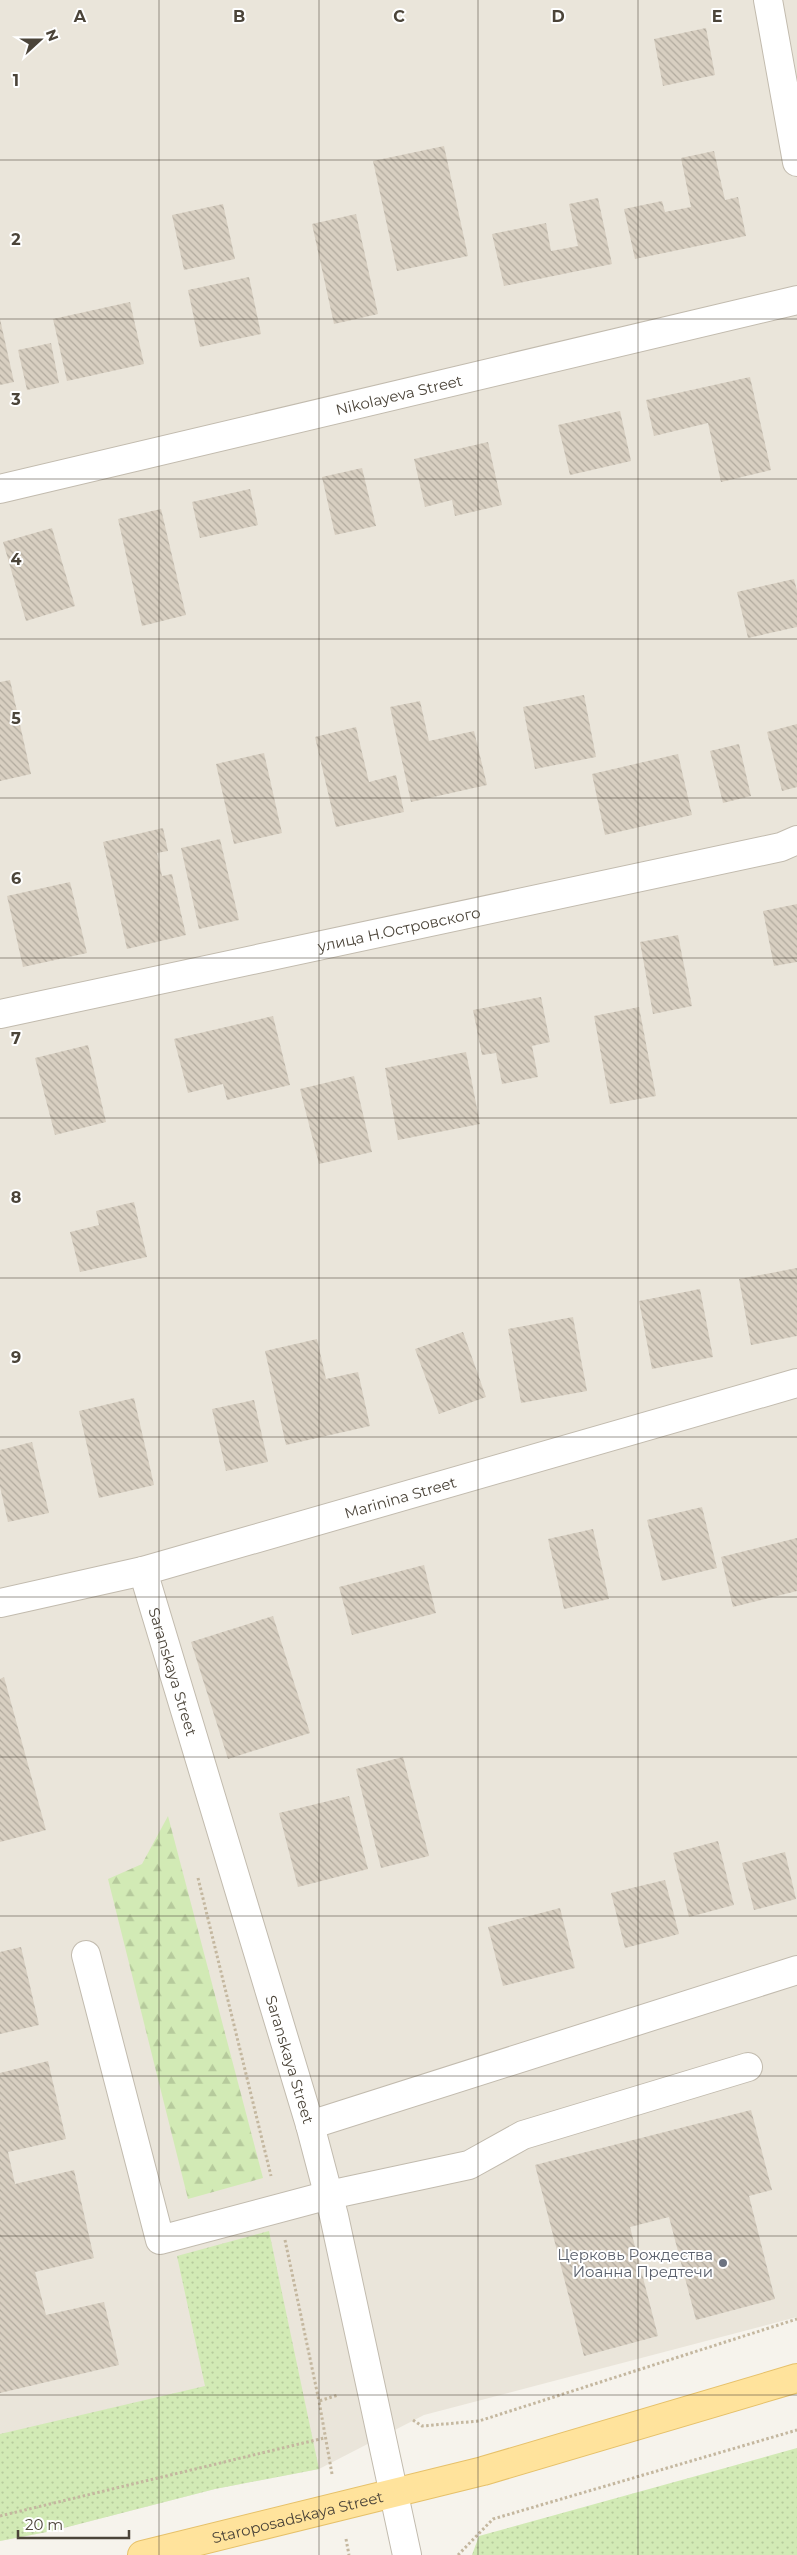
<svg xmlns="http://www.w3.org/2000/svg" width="797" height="2555" viewBox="0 0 797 2555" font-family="Montserrat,sans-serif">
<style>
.residential{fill:#eae5da}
.green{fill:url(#green-dots)}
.forest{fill:url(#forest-firs)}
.building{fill:url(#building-back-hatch)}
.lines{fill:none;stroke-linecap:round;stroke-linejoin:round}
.minor-casing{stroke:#c2bbae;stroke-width:30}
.major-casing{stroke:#e6c16a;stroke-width:30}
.path{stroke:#c4b79f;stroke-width:3;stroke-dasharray:2.5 2.5;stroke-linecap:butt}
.minor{stroke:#fff;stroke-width:28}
.major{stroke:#ffe39c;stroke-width:28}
.grid{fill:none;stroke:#4b4439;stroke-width:1;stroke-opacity:0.55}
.worship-dot{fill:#6b7280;stroke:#fff;stroke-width:2}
.labels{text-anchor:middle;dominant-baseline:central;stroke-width:4;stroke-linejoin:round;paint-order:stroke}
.street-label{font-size:15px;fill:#4b4439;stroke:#fff}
.worship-label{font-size:15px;fill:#5b616d;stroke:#fff;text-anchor:end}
.grid-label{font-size:16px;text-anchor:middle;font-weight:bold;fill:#4b4439;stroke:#fff;stroke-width:4;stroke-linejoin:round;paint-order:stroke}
</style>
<defs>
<pattern id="green-dots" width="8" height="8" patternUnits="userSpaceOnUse" patternTransform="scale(1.25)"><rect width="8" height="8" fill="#d2eab5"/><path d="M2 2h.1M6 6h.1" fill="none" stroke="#b6ca9c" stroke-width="1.8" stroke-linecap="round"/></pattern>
<pattern id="forest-firs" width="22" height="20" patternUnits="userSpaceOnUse" patternTransform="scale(1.25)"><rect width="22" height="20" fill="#d2eab5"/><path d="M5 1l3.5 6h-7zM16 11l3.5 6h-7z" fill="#b6ca9c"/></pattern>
<pattern id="building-back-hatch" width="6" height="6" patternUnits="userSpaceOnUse" patternTransform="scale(1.25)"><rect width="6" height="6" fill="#d8cfc1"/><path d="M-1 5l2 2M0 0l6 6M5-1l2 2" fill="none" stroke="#b1aa9e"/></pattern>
</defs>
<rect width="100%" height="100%" fill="#f6f3ec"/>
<polygon class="residential" points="0,0 797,0 797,2317 424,2415 319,2469 215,2489 52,2531 0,2541"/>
<g class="green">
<polygon points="269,2231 319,2469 215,2489 52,2531 0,2541 0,2434 205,2386 177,2256"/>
<polygon points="797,2448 797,2555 472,2555 479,2536"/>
</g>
<polygon class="forest" points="168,1816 263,2178 188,2199 108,1879 142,1864"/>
<g class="building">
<polygon points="706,28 715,75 663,86 654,39"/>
<polygon points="444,146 468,256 397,271 373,161"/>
<polygon points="714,151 725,200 738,197 746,236 635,259 624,209 662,201 665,212 691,207 681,158"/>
<polygon points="598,198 612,264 504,286 492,234 546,223 551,251 578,246 569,204"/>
<polygon points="223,204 235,259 184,270 172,215"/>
<polygon points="356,214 378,314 334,324 312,224"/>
<polygon points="249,277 261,334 200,347 188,290"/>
<polygon points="130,302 144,364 67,381 53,319"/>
<polygon points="0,319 14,382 0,385"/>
<polygon points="51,343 59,383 27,390 18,350"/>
<polygon points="750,377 771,470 721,482 708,423 654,436 646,400"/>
<polygon points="620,411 631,461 570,475 558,425"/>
<polygon points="488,442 502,505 455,516 452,500 425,507 414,459"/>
<polygon points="362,468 376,526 335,535 322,477"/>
<polygon points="250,489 258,525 200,538 192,502"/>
<polygon points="161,509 186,615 142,626 118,519"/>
<polygon points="52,528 75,606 26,621 3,542"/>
<polygon points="794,579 797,591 797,627 748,638 737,592"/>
<polygon points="10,680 31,774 0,781 0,682"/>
<polygon points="584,695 596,757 535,769 523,707"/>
<polygon points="420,701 429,741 474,731 487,785 411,802 390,707"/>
<polygon points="797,724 797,787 782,791 767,732"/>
<polygon points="356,727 369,782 396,775 404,812 336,827 315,737"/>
<polygon points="739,744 751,796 723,803 710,751"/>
<polygon points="264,753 282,833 234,844 216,764"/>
<polygon points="678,754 692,815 605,835 592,774"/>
<polygon points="163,828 168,851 157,853 162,876 172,874 186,935 127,949 103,842"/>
<polygon points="220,839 239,920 199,929 181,848"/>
<polygon points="70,882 87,953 23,967 7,896"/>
<polygon points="797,904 797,962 774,966 763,911"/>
<polygon points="678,935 692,1006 653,1014 640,942"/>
<polygon points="541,997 550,1042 532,1046 538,1077 502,1084 496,1053 482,1055 473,1010"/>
<polygon points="639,1007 656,1096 610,1104 594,1016"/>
<polygon points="273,1016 290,1085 227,1100 223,1084 188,1093 174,1039"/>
<polygon points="88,1045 106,1122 55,1135 35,1058"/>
<polygon points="466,1052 480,1124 398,1140 385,1068"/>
<polygon points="354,1076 372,1152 319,1164 300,1089"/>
<polygon points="134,1202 147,1257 80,1272 70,1232 99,1225 96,1211"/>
<polygon points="797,1268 797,1336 751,1345 739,1279"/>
<polygon points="700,1289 713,1357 652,1369 639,1301"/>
<polygon points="573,1317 587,1391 521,1403 508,1329"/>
<polygon points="463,1332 486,1397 439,1414 415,1349"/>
<polygon points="317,1339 326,1379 358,1372 370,1426 286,1445 265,1351"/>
<polygon points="134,1398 154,1485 99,1498 79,1411"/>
<polygon points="254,1400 268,1462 226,1471 212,1409"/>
<polygon points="32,1442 49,1513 8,1522 0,1487 0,1450"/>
<polygon points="702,1507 717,1568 662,1581 647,1520"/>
<polygon points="593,1529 609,1599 564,1609 548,1539"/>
<polygon points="797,1538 797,1591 733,1607 721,1557"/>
<polygon points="424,1565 436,1613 352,1635 339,1587"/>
<polygon points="273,1616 310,1733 228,1759 191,1642"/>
<polygon points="4,1677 46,1830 0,1842 0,1679"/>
<polygon points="403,1757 429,1856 381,1868 356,1769"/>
<polygon points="349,1796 368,1869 298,1887 279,1813"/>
<polygon points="718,1841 734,1905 689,1917 673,1853"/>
<polygon points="785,1852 796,1899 754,1910 742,1863"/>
<polygon points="665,1880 679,1934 625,1948 611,1893"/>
<polygon points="560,1908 575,1968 503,1986 488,1927"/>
<polygon points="21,1947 39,2025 0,2034 0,1952"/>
<polygon points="48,2061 66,2139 8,2152 15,2184 74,2170 94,2258 35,2272 46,2315 104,2302 119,2365 0,2393 0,2073"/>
<polygon points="751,2110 772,2190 749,2196 775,2299 696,2320 669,2217 630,2227 658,2336 584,2356 535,2165"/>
</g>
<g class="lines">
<defs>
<g id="minor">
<polyline points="768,0 797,162"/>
<path id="s1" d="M0,489L797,300"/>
<path id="s2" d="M0,1014L781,847L797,840"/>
<path id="s3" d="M143,1571L310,2125L334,2216L407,2555"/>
<path id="s4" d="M0,1603L143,1571L797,1383"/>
<polyline points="86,1955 160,2240 329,2195 469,2165 523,2135 748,2067"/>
<polyline points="310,2125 797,1970"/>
</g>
<g id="major">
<path id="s5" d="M142,2555L483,2471L797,2378"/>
</g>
</defs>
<use href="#minor" class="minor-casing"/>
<use href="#major" class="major-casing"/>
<g class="path">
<polyline points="198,1878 271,2176"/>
<polyline points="285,2240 319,2401"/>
<polyline points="413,2420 422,2426 479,2421 797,2319"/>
<polyline points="332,2474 319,2401 338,2395"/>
<polyline points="0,2516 324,2438"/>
<polyline points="346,2539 349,2555"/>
<polyline points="458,2555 493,2519 797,2430"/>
</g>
<use href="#minor" class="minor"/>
<use href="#major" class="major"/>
</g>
<path class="grid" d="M159,0V2555M319,0V2555M478,0V2555M638,0V2555M0,160H797M0,319H797M0,479H797M0,639H797M0,798H797M0,958H797M0,1118H797M0,1278H797M0,1437H797M0,1597H797M0,1757H797M0,1916H797M0,2076H797M0,2236H797M0,2395H797"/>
<circle class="worship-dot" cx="723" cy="2263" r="5"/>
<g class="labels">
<g class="street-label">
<text stroke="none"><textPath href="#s1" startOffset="410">Nikolayeva Street</textPath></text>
<text stroke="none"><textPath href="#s2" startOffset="408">улица Н.Островского</textPath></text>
<text stroke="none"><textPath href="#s4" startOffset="414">Marinina Street</textPath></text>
<text stroke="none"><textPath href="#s3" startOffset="105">Saranskaya Street</textPath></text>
<text stroke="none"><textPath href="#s3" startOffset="510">Saranskaya Street</textPath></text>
<text stroke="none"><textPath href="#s5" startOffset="160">Staroposadskaya Street</textPath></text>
</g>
<g class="worship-label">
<text x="713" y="2254">Церковь Рождества<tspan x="713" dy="17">Иоанна Предтечи</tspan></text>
</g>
</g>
<g class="grid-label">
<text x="80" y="22">A</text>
<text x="239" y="22">B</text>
<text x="399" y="22">C</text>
<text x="558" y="22">D</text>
<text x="717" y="22">E</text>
<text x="16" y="86">1</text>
<text x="16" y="245">2</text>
<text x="16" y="405">3</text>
<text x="16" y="565">4</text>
<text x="16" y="724">5</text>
<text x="16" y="884">6</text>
<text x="16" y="1044">7</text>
<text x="16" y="1203">8</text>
<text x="16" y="1363">9</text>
</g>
<g transform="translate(40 40) rotate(69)" stroke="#ffffff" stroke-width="4" paint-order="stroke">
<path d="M0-4L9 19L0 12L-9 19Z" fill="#4b4439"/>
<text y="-8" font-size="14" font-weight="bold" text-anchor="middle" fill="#4b4439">N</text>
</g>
<path d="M18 2530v8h111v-8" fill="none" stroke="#4b4439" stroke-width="2.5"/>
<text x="25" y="2530" font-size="15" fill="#4b4439" stroke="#ffffff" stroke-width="4" paint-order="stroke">20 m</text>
</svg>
